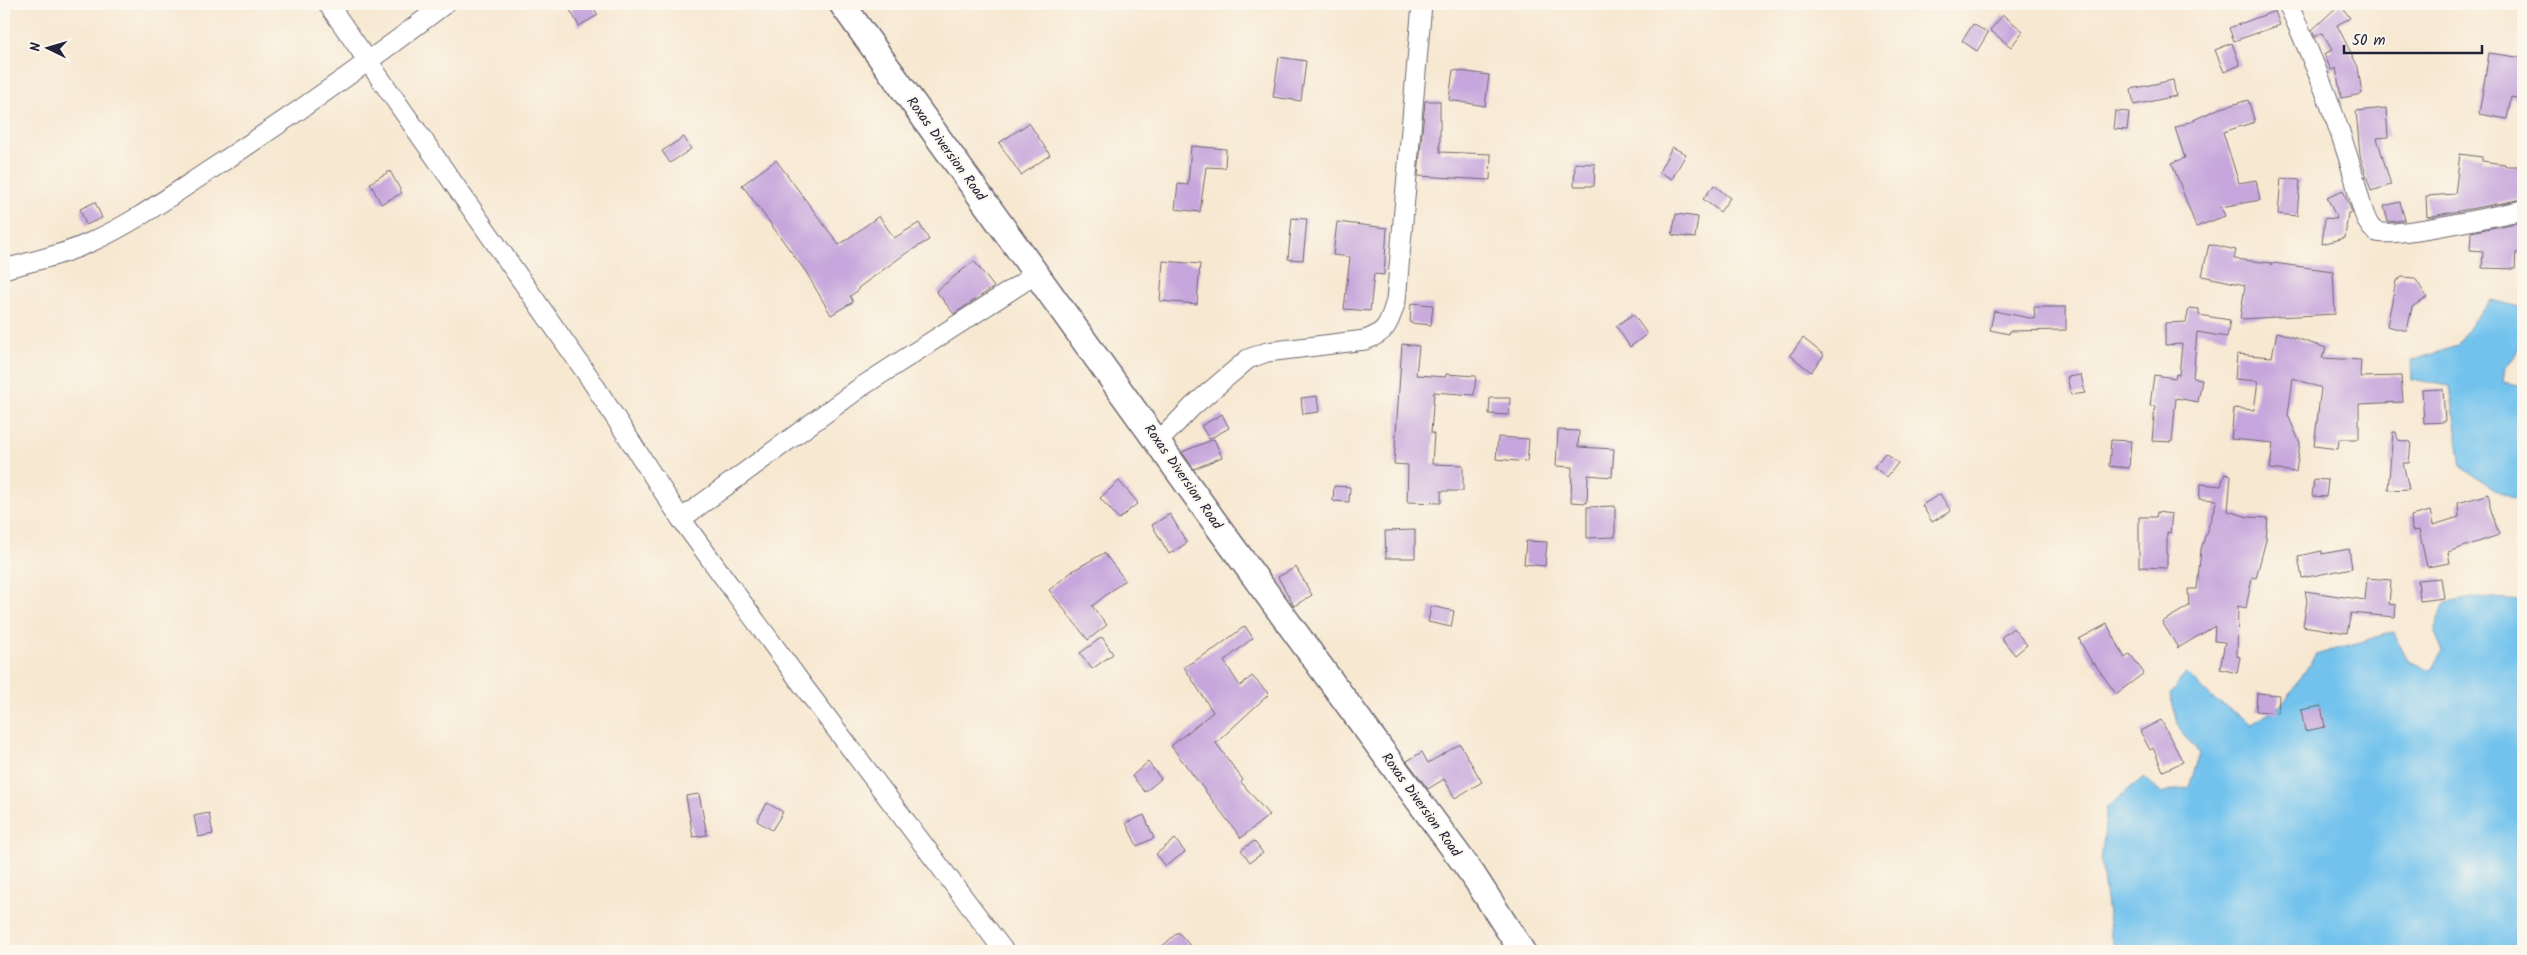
<svg xmlns="http://www.w3.org/2000/svg" width="2527" height="955" viewBox="0 0 2527 955" font-family="Kalam,sans-serif">
<style>
.water{fill:#72c2ed;stroke:#4a7294}
.building{fill:#c6a6dc}
.lines{fill:none;stroke-linecap:round;stroke-linejoin:round}
.minor-casing{stroke:#6d6770;stroke-width:21}
.major-casing{stroke:#6d6770;stroke-width:28}
.minor{stroke:#fff;stroke-width:19}
.major{stroke:#fff;stroke-width:25}
.labels{text-anchor:middle;dominant-baseline:central;stroke-width:4;stroke-linejoin:round;paint-order:stroke}
.street-label{font-size:14px;fill:#22223b;stroke:#fbf7ec}
</style>
<rect width="100%" height="100%" fill="#fbf7ec"/>
<filter id="ink" filterUnits="userSpaceOnUse"><feTurbulence type="fractalNoise" baseFrequency=".02" numOctaves="2"/><feDisplacementMap in="SourceGraphic" scale="10" xChannelSelector="R" yChannelSelector="G"/><feConvolveMatrix kernelMatrix="1 2 1 2 8 2 1 2 1" color-interpolation-filters="sRGB"/></filter>
<filter id="wash" filterUnits="userSpaceOnUse"><feTurbulence type="fractalNoise" baseFrequency=".0096" numOctaves="4" result="noise"/><feDisplacementMap in="SourceGraphic" scale="20" xChannelSelector="R" yChannelSelector="G"/><feGaussianBlur stdDeviation="1.12" result="paint"/><feColorMatrix in="noise" values="0 0 0 0 0 0 0 0 0 0 0 0 0 0 0 0 0 1.4 0 .05"/><feComposite in="paint" operator="in"/></filter>
<g filter="url(#wash)">
<rect width="100%" height="100%" fill="#f7e8d2"/>
<g class="water">
<path d="M2491,300L2523,308C2523,331 2523,352 2505,367L2503,382L2523,386V503L2501,493L2461,467L2450,386L2412,380L2411,361L2457,346L2473,321Z"/>
<polygon points="2478,597 2523,600 2523,929 2521,931 2520,951 2116,951 2111,937 2101,862 2107,807 2144,777 2162,793 2189,787 2200,754 2180,730 2170,695 2186,672 2212,698 2252,724 2282,705 2316,655 2393,632 2407,659 2431,670 2443,652 2434,629 2445,603"/>
</g>
<g id="blocks">
<g class="building">
<polygon points="581,4 591,4 598,15 579,26 570,10"/>
<polygon points="2340,4 2350,18 2337,25 2358,67 2362,94 2341,98 2336,68 2331,70 2324,54 2332,50 2322,33 2315,37 2312,30"/>
<polygon points="2275,11 2280,25 2234,41 2229,28"/>
<polygon points="2003,15 2023,31 2011,47 1990,30"/>
<polygon points="1973,24 1988,33 1977,51 1962,41"/>
<polygon points="2232,43 2240,65 2224,72 2215,50"/>
<polygon points="2489,53 2523,58 2523,99 2511,97 2507,119 2479,114"/>
<polygon points="1279,57 1306,61 1301,101 1273,97"/>
<polygon points="1453,70 1489,75 1485,106 1449,100"/>
<polygon points="2173,80 2176,96 2134,105 2131,89"/>
<polygon points="2248,100 2255,122 2223,132 2239,183 2256,180 2260,200 2221,207 2225,216 2196,227 2172,163 2185,158 2175,128 2218,109"/>
<polygon points="1425,101 1440,101 1440,152 1491,154 1490,180 1418,176"/>
<polygon points="2386,108 2388,137 2377,138 2391,185 2371,191 2360,155 2356,111"/>
<polygon points="2115,111 2129,112 2127,130 2113,129"/>
<polygon points="1029,123 1050,155 1021,175 999,143"/>
<polygon points="684,137 691,149 670,163 662,151"/>
<polygon points="1191,146 1226,149 1225,168 1206,167 1200,212 1175,209 1178,184 1188,185"/>
<polygon points="1672,147 1686,154 1672,179 1659,172"/>
<polygon points="2460,154 2482,157 2482,161 2505,164 2505,166 2523,166 2523,199 2427,217 2426,196 2455,194"/>
<polygon points="776,160 839,245 879,216 894,238 919,223 929,240 905,254 858,288 859,290 850,296 853,302 831,315 806,272 742,185"/>
<polygon points="1575,163 1595,164 1594,186 1574,186"/>
<polygon points="390,171 402,193 381,204 370,183"/>
<polygon points="2281,178 2300,180 2297,216 2278,214"/>
<polygon points="1714,185 1730,198 1720,212 1703,199"/>
<polygon points="2343,190 2352,212 2348,213 2345,238 2322,244 2325,218 2337,219 2327,197"/>
<polygon points="95,202 102,218 86,225 80,209"/>
<polygon points="2400,202 2405,220 2388,222 2384,206"/>
<polygon points="1676,214 1698,217 1695,238 1672,235"/>
<polygon points="1292,218 1307,219 1303,260 1288,259"/>
<polygon points="1337,222 1387,228 1384,275 1374,274 1370,311 1344,309 1350,257 1333,255"/>
<polygon points="2521,222 2521,253 2516,253 2515,269 2482,268 2483,251 2470,250 2471,232"/>
<polygon points="2209,244 2236,250 2234,259 2272,263 2272,265 2273,263 2333,271 2335,314 2240,319 2245,285 2202,276"/>
<polygon points="974,261 994,287 954,314 936,291"/>
<polygon points="1163,261 1200,264 1197,304 1160,301"/>
<polygon points="2402,277 2415,278 2427,297 2412,307 2407,331 2387,326 2396,281"/>
<polygon points="1411,303 1433,305 1431,325 1410,323"/>
<polygon points="2034,307 2066,307 2066,330 2010,331 2009,334 1990,330 1994,311 2035,319"/>
<polygon points="2189,308 2199,309 2199,315 2230,320 2227,337 2197,332 2193,378 2202,379 2198,402 2176,398 2172,442 2152,441 2155,406 2150,406 2154,375 2175,378 2176,374 2179,375 2182,344 2165,345 2165,323 2186,322"/>
<polygon points="1633,314 1647,334 1630,347 1616,326"/>
<polygon points="2277,332 2326,348 2322,358 2361,360 2360,377 2401,376 2403,402 2359,404 2359,439 2339,439 2338,449 2314,446 2321,388 2293,378 2288,415 2300,443 2296,472 2270,469 2273,443 2231,439 2234,408 2254,410 2258,381 2235,379 2237,354 2272,357"/>
<polygon points="1803,338 1824,355 1811,372 1790,355"/>
<polygon points="1402,344 1419,346 1416,375 1446,377 1446,374 1476,376 1474,395 1434,392 1431,433 1434,433 1432,464 1463,465 1463,491 1441,491 1441,503 1407,502 1408,465 1394,464"/>
<polygon points="2081,375 2085,393 2071,395 2067,377"/>
<polygon points="2443,389 2445,422 2424,423 2422,390"/>
<polygon points="1317,396 1319,412 1303,414 1301,398"/>
<polygon points="1490,398 1510,398 1509,415 1489,414"/>
<polygon points="1222,414 1229,428 1209,439 1201,426"/>
<polygon points="1558,430 1579,431 1578,447 1614,449 1612,477 1588,475 1587,503 1571,502 1572,467 1556,466"/>
<polygon points="2393,432 2396,432 2398,440 2411,442 2409,463 2403,463 2409,489 2388,490"/>
<polygon points="1498,437 1529,439 1527,462 1496,459"/>
<polygon points="1214,439 1222,457 1194,469 1182,452"/>
<polygon points="2111,440 2131,441 2129,468 2109,466"/>
<polygon points="1885,453 1898,463 1887,477 1874,467"/>
<polygon points="2225,473 2231,475 2228,511 2248,517 2268,518 2266,540 2256,578 2252,577 2246,608 2238,606 2237,656 2240,657 2237,673 2220,669 2225,642 2214,641 2215,626 2178,648 2162,622 2189,606 2188,589 2197,589 2201,549 2217,500 2199,499 2201,484 2221,486"/>
<polygon points="2314,479 2328,480 2326,497 2312,496"/>
<polygon points="1119,481 1138,503 1119,519 1100,498"/>
<polygon points="1334,486 1350,487 1349,502 1333,501"/>
<polygon points="1940,494 1951,511 1932,522 1922,505"/>
<polygon points="2489,494 2490,507 2499,535 2448,552 2450,563 2427,567 2419,530 2412,531 2411,516 2430,511 2433,525 2459,517 2458,503"/>
<polygon points="1615,506 1615,537 1587,538 1587,507"/>
<polygon points="2157,512 2172,514 2170,533 2167,532 2167,568 2139,567 2139,517 2156,517"/>
<polygon points="1170,514 1187,543 1169,554 1152,525"/>
<polygon points="1415,530 1415,558 1386,558 1385,531"/>
<polygon points="1526,541 1547,542 1545,566 1524,564"/>
<polygon points="2349,549 2352,568 2302,578 2298,556 2322,551 2322,554"/>
<polygon points="1104,553 1125,580 1092,606 1107,625 1088,640 1049,590 1074,570"/>
<polygon points="1296,567 1312,595 1294,606 1278,577"/>
<polygon points="2367,578 2391,580 2389,604 2396,605 2395,617 2351,613 2347,633 2303,626 2307,601 2305,591 2365,600"/>
<polygon points="2441,578 2444,598 2420,601 2418,580"/>
<polygon points="1431,606 1454,611 1451,627 1428,622"/>
<polygon points="2107,624 2125,658 2130,654 2144,673 2116,694 2094,663 2092,663 2079,639"/>
<polygon points="1245,626 1253,638 1224,661 1240,686 1252,676 1269,694 1216,743 1243,780 1241,782 1269,815 1241,838 1171,746 1213,712 1184,667 1216,648"/>
<polygon points="2013,628 2027,645 2015,655 2001,638"/>
<polygon points="1102,637 1113,654 1092,669 1080,653"/>
<polygon points="2257,693 2279,695 2278,713 2256,711"/>
<polygon points="2321,706 2325,727 2305,731 2301,710"/>
<polygon points="2161,720 2183,762 2163,771 2153,748 2150,750 2140,731"/>
<polygon points="1460,744 1482,782 1455,798 1444,779 1428,789 1407,761 1422,752 1428,763"/>
<polygon points="1148,762 1161,779 1145,792 1132,776"/>
<polygon points="699,794 707,835 693,837 686,796"/>
<polygon points="767,803 783,812 772,830 757,821"/>
<polygon points="209,813 213,834 198,837 194,816"/>
<polygon points="1144,815 1154,838 1137,846 1126,823"/>
<polygon points="1175,839 1185,852 1166,866 1156,854"/>
<polygon points="1254,841 1263,853 1250,862 1241,850"/>
<polygon points="1178,932 1195,951 1157,951"/>
</g>
</g>
</g>
<g filter="url(#ink)">
<use href="#blocks" fill-opacity="0" stroke="#6d6770" stroke-width="1"/>
<g class="lines">
<defs>
<g id="minor">
<polyline points="328,4 587,374 681,519 804,687 1004,951"/>
<path d="M2288,4C2314,61 2337,117 2354,177C2358,191 2364,227 2377,232C2394,238 2499,215 2523,210"/>
<path d="M4,269C33,261 63,255 91,242C134,223 173,194 213,168C293,116 370,61 445,4"/>
<path d="M1158,442L1193,406L1248,359L1267,352L1365,340C1388,332 1389,322 1396,301L1422,4"/>
<polyline points="681,519 861,387 1036,274"/>
</g>
<polyline id="major" points="842,4 1229,542 1473,875 1522,951"/>
</defs>
<use href="#minor" class="minor-casing"/>
<use href="#major" class="major-casing"/>
<use href="#minor" class="minor"/>
<use href="#major" class="major"/>
</g>
</g>
<g class="labels">
<g class="street-label">
<text transform="translate(946 149) rotate(54)">Roxas Diversion Road</text>
<text transform="translate(1183 477) rotate(55)">Roxas Diversion Road</text>
<text transform="translate(1421 805) rotate(54)">Roxas Diversion Road</text>
</g>
</g>
<rect width="2527" height="955" fill="none" stroke="#fbf7ec" stroke-width="20"/>
<g transform="translate(48 48) rotate(275)" stroke="#fbf7ec" stroke-width="4" paint-order="stroke">
<path d="M0-4L9 19L0 12L-9 19Z" fill="#22223b"/>
<text y="-8" font-size="14" font-weight="bold" text-anchor="middle" fill="#22223b">N</text>
</g>
<path d="M2344 45v8h138v-8" fill="none" stroke="#22223b" stroke-width="2.5"/>
<text x="2352" y="45" font-size="15" fill="#22223b" stroke="#fbf7ec" stroke-width="4" paint-order="stroke">50 m</text>
</svg>
